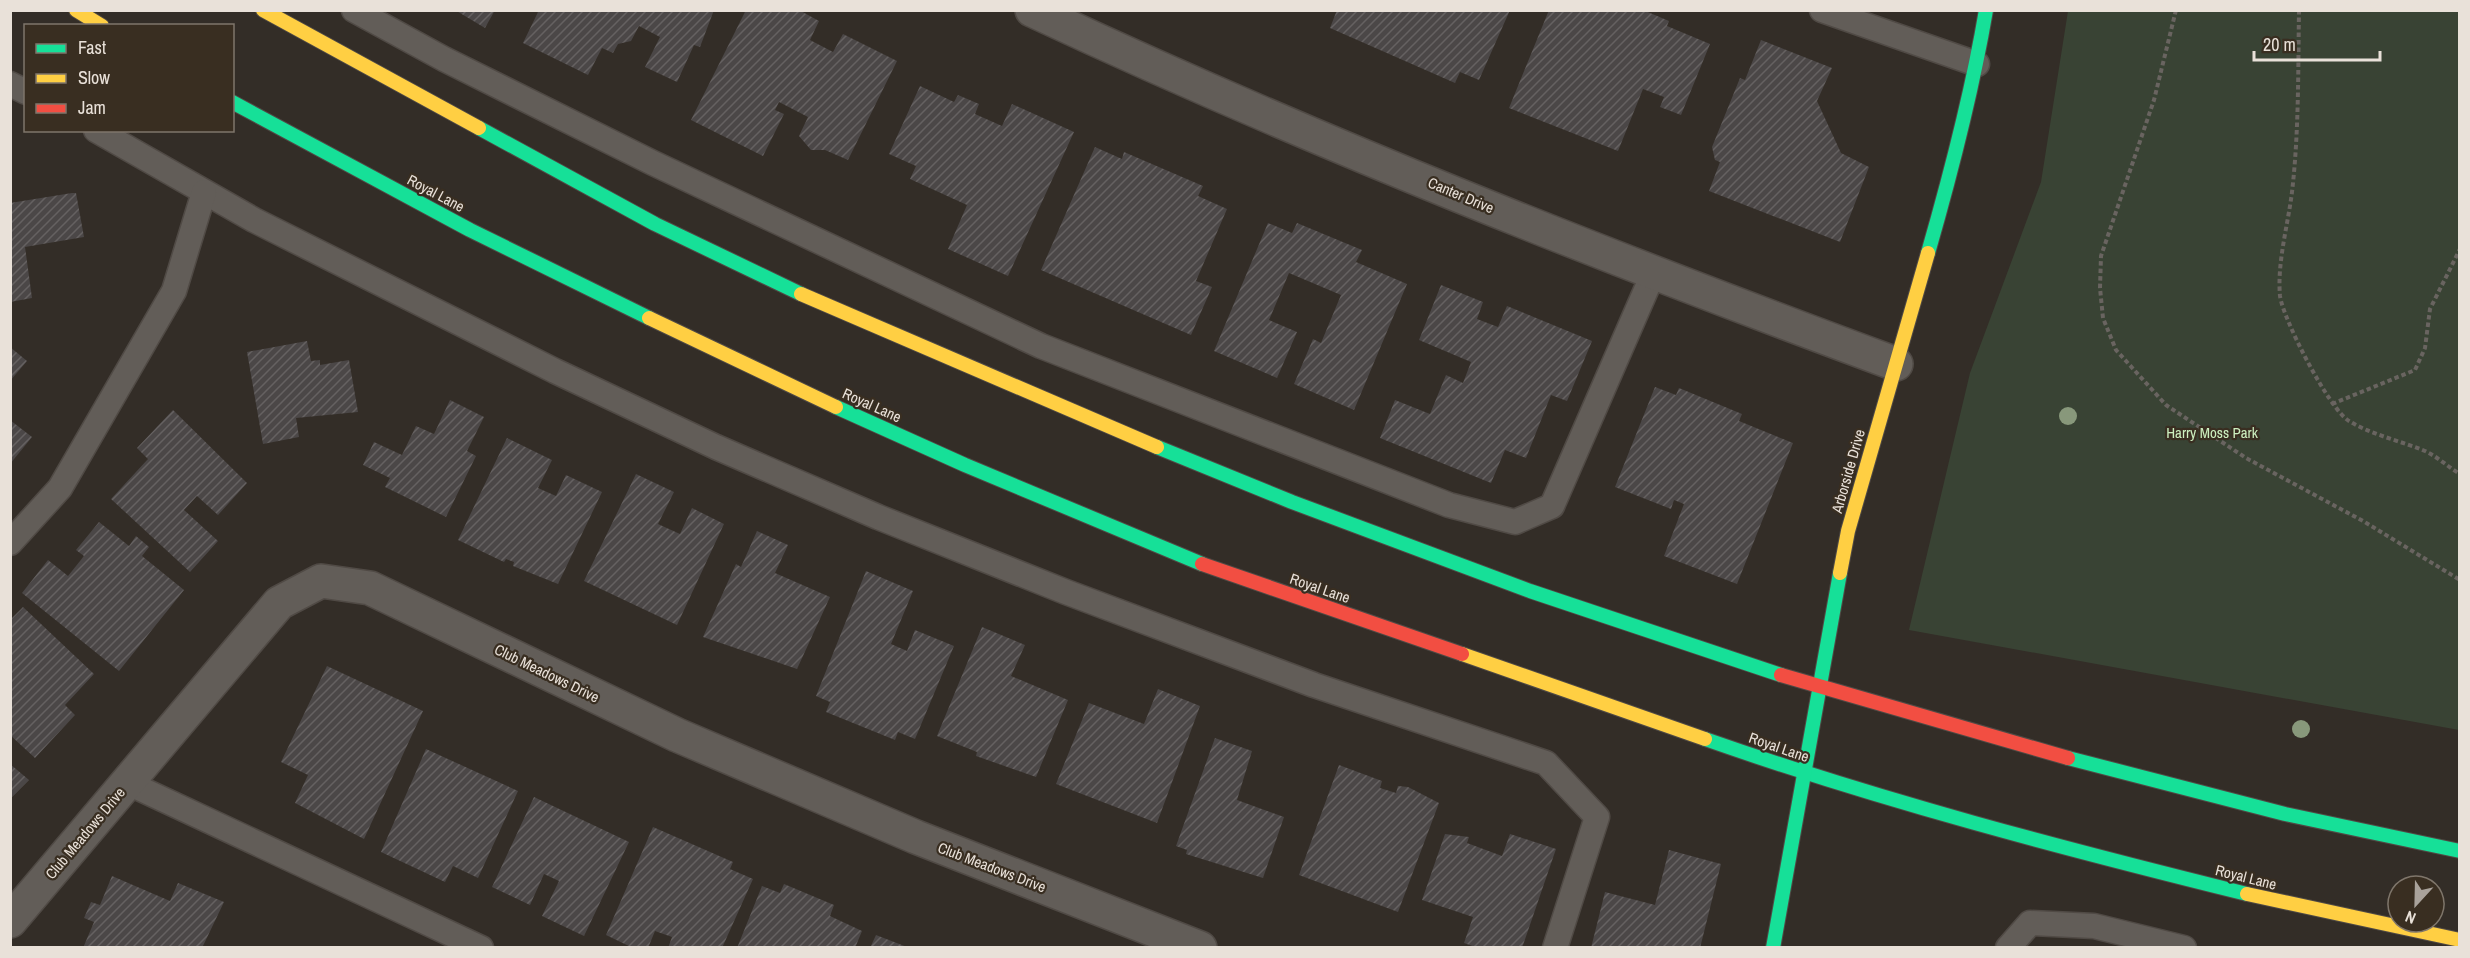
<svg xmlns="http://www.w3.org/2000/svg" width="2470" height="958" viewBox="0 0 2470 958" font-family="'Archivo Narrow',sans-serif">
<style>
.green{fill:#394334}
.building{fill:url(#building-hatch)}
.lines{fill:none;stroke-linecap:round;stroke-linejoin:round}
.lane-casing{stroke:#504a45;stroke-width:27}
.street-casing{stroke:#504a45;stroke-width:36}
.fast-casing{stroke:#504a45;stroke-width:16}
.slow-casing{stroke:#504a45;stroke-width:16}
.jam-casing{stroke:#504a45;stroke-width:16}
.path{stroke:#696460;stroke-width:4;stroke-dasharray:4.5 3;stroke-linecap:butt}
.lane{stroke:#625d58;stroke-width:24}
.street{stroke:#625d58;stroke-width:33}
.fast{stroke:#16e098;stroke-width:14}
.slow{stroke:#ffcf43;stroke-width:14}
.jam{stroke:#f24e42;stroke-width:14}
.tree{fill:#88987b}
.labels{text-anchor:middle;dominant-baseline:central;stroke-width:4.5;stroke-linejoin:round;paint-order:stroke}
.street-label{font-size:15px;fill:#e9e1d9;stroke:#392e21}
.park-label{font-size:15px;fill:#cdf0c0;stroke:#392e21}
</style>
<defs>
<pattern id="building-hatch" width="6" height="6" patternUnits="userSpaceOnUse" patternTransform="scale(1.5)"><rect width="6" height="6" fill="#4b4747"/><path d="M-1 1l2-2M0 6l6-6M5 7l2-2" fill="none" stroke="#656161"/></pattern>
</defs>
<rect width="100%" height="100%" fill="#332d27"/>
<polygon class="green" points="2068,11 2459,11 2459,730 1909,630 1970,373 2041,182"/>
<g class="building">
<polygon points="455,10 495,10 485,28"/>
<polygon points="539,10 714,10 700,47 694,45 677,82 645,67 660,37 639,26 631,41 618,44 613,53 602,48 588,75 523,43"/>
<polygon points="746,10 799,10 819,21 810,40 833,52 843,34 897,61 848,160 825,150 811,150 799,136 808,117 779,102 775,110 784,114 763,156 691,120"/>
<polygon points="1337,10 1510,10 1479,80 1460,72 1455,83 1330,28"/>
<polygon points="1549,10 1643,10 1669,21 1667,26 1710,44 1681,115 1660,107 1664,97 1643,89 1618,151 1509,108"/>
<polygon points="1761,40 1832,68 1817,101 1841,153 1869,167 1840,242 1709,191 1720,162 1715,160 1712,147 1740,78 1745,80"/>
<polygon points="920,86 954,102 958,95 979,104 975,114 1002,126 1012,104 1074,132 1008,276 948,249 967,205 910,179 916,166 889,154"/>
<polygon points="1095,147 1122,159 1124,152 1203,186 1198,196 1227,209 1196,281 1212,287 1191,335 1041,270"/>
<polygon points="72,193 76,193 84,237 25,247 32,298 10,302 10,203"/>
<polygon points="1268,223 1292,233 1297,223 1362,250 1356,262 1407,284 1354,410 1294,384 1313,339 1321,343 1341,295 1289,273 1269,320 1297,332 1277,378 1214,351"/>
<polygon points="1441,285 1483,302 1477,319 1498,327 1507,306 1592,341 1567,401 1551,395 1526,458 1505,450 1491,483 1380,438 1395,400 1430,414 1446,375 1463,383 1471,362 1419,340"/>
<polygon points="307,341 311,361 320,360 320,365 349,360 358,412 296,418 299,437 263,444 247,352"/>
<polygon points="10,347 27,361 10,381"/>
<polygon points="1655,387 1676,395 1679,388 1742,414 1739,421 1793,443 1737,584 1664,556 1684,504 1674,500 1671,509 1615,487"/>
<polygon points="450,400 484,417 467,451 476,456 446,517 385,487 390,478 363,465 374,442 402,455 416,426 434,434"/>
<polygon points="173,410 247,483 218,515 197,496 184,510 218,541 190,572 111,499 148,459 137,448"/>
<polygon points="10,420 32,437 10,464"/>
<polygon points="507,438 552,460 538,488 556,496 566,475 602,492 558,584 513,566 514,562 506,559 504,562 458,540"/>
<polygon points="636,474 674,492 658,524 680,534 692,508 724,524 677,625 584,581"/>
<polygon points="99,522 129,546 136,536 149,547 142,556 184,590 119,671 22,593 48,560 68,576 84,556 76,550"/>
<polygon points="757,531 788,545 775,573 830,597 797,669 703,637 736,564 741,567"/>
<polygon points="866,571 913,591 891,644 907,651 915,630 954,646 915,739 898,732 895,740 826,712 830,702 816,696"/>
<polygon points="23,607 94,674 65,705 75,715 35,758 10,735 10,620"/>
<polygon points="982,627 1025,645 1011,676 1068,700 1036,777 976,756 977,752 937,736"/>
<polygon points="327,666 423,711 364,839 295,803 308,775 281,762"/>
<polygon points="1158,689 1200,706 1157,823 1056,784 1089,703 1144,724"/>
<polygon points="1215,738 1252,751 1237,800 1284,817 1263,878 1186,854 1187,850 1176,846"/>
<polygon points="426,749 518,791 478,878 453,866 445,882 381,852"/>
<polygon points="10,764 29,780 10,799"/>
<polygon points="1339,765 1382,781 1380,788 1396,793 1398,786 1408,787 1439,803 1398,912 1299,875"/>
<polygon points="534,797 629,842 584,936 542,916 559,881 544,874 530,905 492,887"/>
<polygon points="653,827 733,862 730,869 753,879 722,948 668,948 672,937 655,931 648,948 633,948 606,935"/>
<polygon points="1445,834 1469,837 1467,843 1502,856 1510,834 1556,849 1522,948 1478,948 1464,943 1473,917 1422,900"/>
<polygon points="1669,850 1721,864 1700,948 1591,948 1605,892 1655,905"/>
<polygon points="112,876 170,901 178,883 224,902 202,948 83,948 94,922 84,918 91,902 100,905"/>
<polygon points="784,884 834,905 830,916 862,931 855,948 737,948 762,886 780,893"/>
<polygon points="876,935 907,947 907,948 870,948"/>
</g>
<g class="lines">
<defs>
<g id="lane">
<polyline points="354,10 444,59 653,163 1041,346 1449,505 1515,522 1552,506 1653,274"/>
<polyline points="1822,10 1977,64"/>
<polyline points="10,84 26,92"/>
<polyline points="96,130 254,220 555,371 716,447 878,517 1066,592 1314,685 1546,763 1597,817 1555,948"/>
<polyline points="10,543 60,488 174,291 204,192"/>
<polyline points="128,783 481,948"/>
<polyline points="2008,948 2030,923 2094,926 2184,948"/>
</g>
<g id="street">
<path d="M1032,10C1314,142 1604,256 1896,364"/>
<polyline points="10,921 279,603 321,581 370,588 677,735 916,837 1200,948"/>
</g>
<g id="fast">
<polyline points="232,102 470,230 649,318"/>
<polyline points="479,128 655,224 801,294"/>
<path d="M1928,253C1951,173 1972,93 1986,10"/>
<polyline points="836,407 965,465 1202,564"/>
<polyline points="1157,447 1292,502 1530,591 1781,675"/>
<path d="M1705,739C1882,801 2065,849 2247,894"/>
<polyline points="2068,758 2285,814 2460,851"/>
<polyline points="1773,948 1840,573"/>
</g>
<g id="slow">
<polyline points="76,10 102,26"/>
<polyline points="263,10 479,128"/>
<polyline points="801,294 1157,447"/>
<polyline points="649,318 836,407"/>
<polyline points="1840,573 1848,531 1928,253"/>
<polyline points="1462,654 1705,739"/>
<polyline points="2247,894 2460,940"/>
</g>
<g id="jam">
<polyline points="1202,564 1462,654"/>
<polyline points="1781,675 2068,758"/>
</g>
</defs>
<use href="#lane" class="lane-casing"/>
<use href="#street" class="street-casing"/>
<use href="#fast" class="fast-casing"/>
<use href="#slow" class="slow-casing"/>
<use href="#jam" class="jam-casing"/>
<g class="path">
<polyline points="2176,10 2154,100 2101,256 2100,288 2103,318 2116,350 2166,405 2246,458 2363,521 2460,580"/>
<path d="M2299,10C2298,71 2299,132 2292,192C2288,225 2277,262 2280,296C2283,319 2329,409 2349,421C2372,435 2401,441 2425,451C2438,457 2448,467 2460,474"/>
<polyline points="2332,404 2415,370 2425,348 2430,309 2460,249"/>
</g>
<use href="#lane" class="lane"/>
<use href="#street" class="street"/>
<use href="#fast" class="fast"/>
<use href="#slow" class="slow"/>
<use href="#jam" class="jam"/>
</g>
<g class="tree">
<circle cx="2068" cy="416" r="9"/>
<circle cx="2301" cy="729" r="9"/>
</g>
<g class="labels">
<g class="street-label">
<text transform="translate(436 193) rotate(28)">Royal Lane</text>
<text transform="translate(1461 195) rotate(23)">Canter Drive</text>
<text transform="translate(872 405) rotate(24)">Royal Lane</text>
<text transform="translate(1848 471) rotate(-74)">Arborside Drive</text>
<text transform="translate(1320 588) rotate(19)">Royal Lane</text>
<text transform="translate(547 673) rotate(26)">Club Meadows Drive</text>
<text transform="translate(1779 747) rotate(19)">Royal Lane</text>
<text transform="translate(85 833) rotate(-50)">Club Meadows Drive</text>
<text transform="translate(992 867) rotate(21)">Club Meadows Drive</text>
<text transform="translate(2246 877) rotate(14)">Royal Lane</text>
</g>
<g class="park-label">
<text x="2212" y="432">Harry Moss Park</text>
</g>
</g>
<rect width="2470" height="958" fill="none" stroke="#e9e1d9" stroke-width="24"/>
<rect x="24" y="24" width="210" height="108" fill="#392e21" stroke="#7f766b" stroke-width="1.5"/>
<rect x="36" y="44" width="30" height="9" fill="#16e098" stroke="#7f766b" stroke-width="1.5"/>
<text x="78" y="54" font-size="18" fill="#e9e1d9">Fast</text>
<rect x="36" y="74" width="30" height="9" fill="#ffcf43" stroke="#7f766b" stroke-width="1.5"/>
<text x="78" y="84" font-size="18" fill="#e9e1d9">Slow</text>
<rect x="36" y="104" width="30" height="9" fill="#f24e42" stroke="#7f766b" stroke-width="1.5"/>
<text x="78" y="114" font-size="18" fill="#e9e1d9">Jam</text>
<g transform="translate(2416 904) rotate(202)"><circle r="28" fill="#392e21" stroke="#7f766b" stroke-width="1.5"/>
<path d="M0-4.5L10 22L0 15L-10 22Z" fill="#a9a29b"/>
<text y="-9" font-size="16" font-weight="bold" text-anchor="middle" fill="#e9e1d9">N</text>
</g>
<path d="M2254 51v9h126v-9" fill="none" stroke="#e9e1d9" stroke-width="3"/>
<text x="2263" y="51" font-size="18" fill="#e9e1d9" stroke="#392e21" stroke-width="4.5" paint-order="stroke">20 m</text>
</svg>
